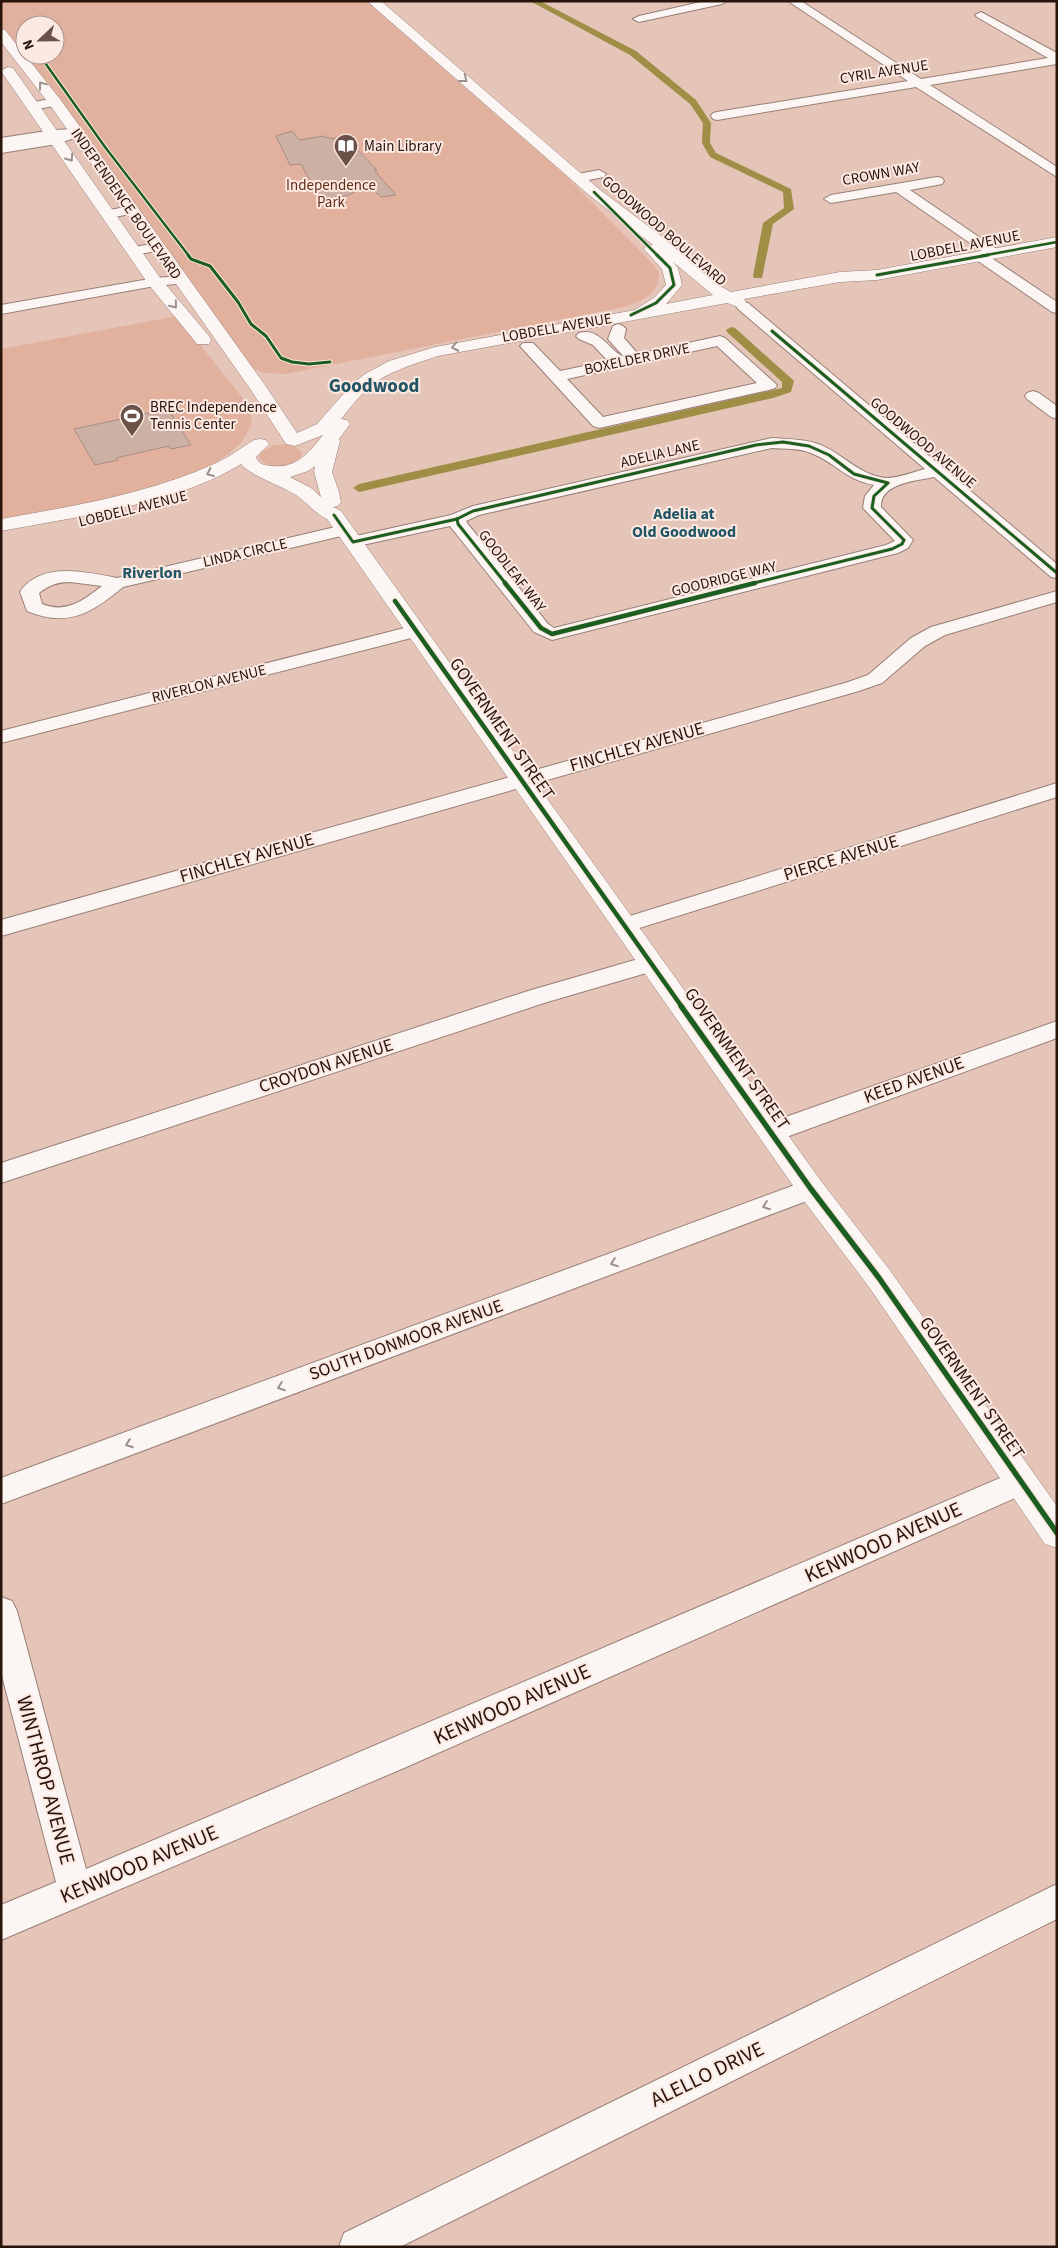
<svg xmlns="http://www.w3.org/2000/svg" width="1058" height="2248" viewBox="0 0 1058 2248" font-family="'Source Sans 3',sans-serif">
<style>
.green{fill:#e2b19e;fill-rule:evenodd}
.lines{fill:none;stroke-linecap:round;stroke-linejoin:round}
.canal{fill:#9f8e46;fill-rule:evenodd}
.building{fill:#cdb0a4;stroke:#a78e85}
.minor-casing{stroke:#987f76;stroke-width:2}
.major-casing{stroke:#987f76;stroke-width:1}
.minor{fill:#fbf6f4;fill-rule:evenodd}
.major{fill:#fbf6f4;fill-rule:evenodd}
.cycleway-far3-casing{stroke:#fce9e2;stroke-width:4.5}
.cycleway-far2-casing{stroke:#fce9e2;stroke-width:5}
.cycleway-far1-casing{stroke:#fce9e2;stroke-width:7}
.cycleway-casing{stroke:#fce9e2;stroke-width:9}
.cycleway-far3{stroke:#1b5e20;stroke-width:2.5}
.cycleway-far2{stroke:#1b5e20;stroke-width:3}
.cycleway-far1{stroke:#1b5e20;stroke-width:4.5}
.cycleway{stroke:#1b5e20;stroke-width:5.5}
.oneway{stroke:#9c908c}
.labels{text-anchor:middle;dominant-baseline:central;stroke-width:4;stroke-linejoin:round;paint-order:stroke}
.far-street-label{font-size:15px;fill:#29140c;stroke:#fce9e2}
.far-poi-label{font-size:15px;fill:#29140c;stroke:#fce9e2;text-anchor:start}
.far-park-label{font-size:15px;fill:#612c15;stroke:#fce9e2}
.far-neighbourhood-label{font-size:16px;font-weight:bold;fill:#215464;stroke:#fce9e2}
.street-label{font-size:18px;fill:#29140c;stroke:#fce9e2}
.far-district-label{font-size:19px;font-weight:bold;fill:#215464;stroke:#fce9e2}
.near-street-label{font-size:21px;fill:#29140c;stroke:#fce9e2}
</style>
<rect width="100%" height="100%" fill="#e6c5b9"/>
<g class="green">
<path d="M1,1H365L565,175L649,260L659,272C659,295 643,300 624,307L286,374L264,373L250,367L1,29ZM25,25H55V55H25Z"/>
<polygon points="177,316 249,406 252,424 241,443 228,454 211,466 173,484 1,523 1,349"/>
<path d="M274,445C284,444 295,444 302,453L301,456C293,469 267,471 259,457L261,452Z"/>
</g>
<g class="lines">
<g class="canal">
<polygon points="530,1 540,1 636,51 696,100 711,123 710,143 716,153 791,189 794,209 773,224 762,278 754,278 753,276 763,223 784,208 783,192 710,157 702,143 703,123 690,104 630,55"/>
<polygon points="731,327 735,328 792,379 794,381 791,392 773,398 359,492 353,488 359,484 782,388 782,382 727,332 726,330"/>
</g>
</g>
<g class="building">
<polygon points="292,131 300,140 323,136 331,139 344,136 377,170 374,170 396,195 381,197 371,188 359,190 346,196 320,199 301,164 290,165 276,136"/>
<polygon points="168,409 191,445 171,449 169,446 116,458 118,460 95,465 74,429"/>
</g>
<g class="lines">
<defs>
<g id="minor">
<polygon points="705,1 727,1 722,4 639,22 633,19 639,16"/>
<polygon points="788,1 801,1 921,79 1048,58 977,17 975,15 981,12 1057,53 1057,64 930,85 1057,167 1057,177 916,87 717,120 713,119 711,116 713,113 717,112 908,81"/>
<polygon points="55,98 59,99 61,102 59,105 33,110 27,106 29,103"/>
<polygon points="76,129 82,133 80,136 57,144 1,153 1,138 53,130"/>
<polygon points="599,170 606,174 604,177 578,182 571,178 573,175"/>
<polygon points="937,177 942,178 944,181 942,184 910,190 998,250 1000,253 998,256 990,257 1057,302 1057,313 1052,312 975,259 973,256 975,253 983,252 896,192 831,203 824,199 831,195"/>
<polygon points="131,206 136,207 138,210 136,213 109,218 102,214 104,211"/>
<polygon points="157,243 164,247 162,250 134,255 127,251 129,248"/>
<polygon points="181,276 188,280 186,283 155,286 1,314 1,305 155,278"/>
<path d="M743,302L748,303L1057,564V578L1051,577L934,477C916,481 880,483 881,507L913,540L908,548L898,553L552,640L534,632L450,526L353,547L347,546L344,542L347,538L451,515L473,506L772,438C787,439 804,439 818,444C843,453 859,476 887,478C898,478 913,472 925,469L738,309L736,306L738,303ZM772,448C784,449 800,448 811,453C836,463 846,480 874,485L865,496L863,508L895,541L886,545L554,628L548,624L467,523L466,521L479,515Z"/>
<path d="M618,324L623,326L626,329L624,338L638,354L720,336L725,338L777,385L775,388L769,390L599,428L593,426L520,346L523,343H533L560,371L608,361L593,345L579,339L576,336L579,333C600,327 609,351 624,357L608,339L613,326ZM717,346L757,383L603,417L567,379Z"/>
<polygon points="1033,391 1039,393 1057,406 1057,419 1051,417 1027,399 1025,396 1027,393"/>
<path d="M344,525L350,526L353,530L350,534L123,587C92,613 68,628 27,611L20,592C41,561 86,572 117,578ZM70,582L102,586C84,600 66,614 42,604L39,593C49,585 58,582 70,582Z"/>
<polygon points="1057,591 1057,602 945,635 925,646 882,683 859,691 1,936 1,920 845,683 868,675 911,638 931,627"/>
<polygon points="416,625 423,627 425,631 423,635 1,743 1,731"/>
<polygon points="1057,783 1057,797 633,930 625,933 617,930 614,925 617,920"/>
<polygon points="652,955 660,957 664,963 660,969 544,1003 1,1183 1,1163 528,991"/>
<polygon points="1057,1021 1057,1038 781,1139 772,1142 763,1139 759,1132 763,1125"/>
<polygon points="811,1179 820,1182 824,1189 820,1196 1,1504 1,1478"/>
<polygon points="1021,1469 1031,1473 1036,1482 1031,1491 404,1768 1,1940 1,1905 56,1882 1,1672 1,1597 12,1601 17,1611 86,1869"/>
<polygon points="1057,1884 1057,1919 400,2247 339,2247 344,2233"/>
</g>
<g id="major">
<path d="M367,1H381L599,189L660,235L718,285L731,292L840,272L877,270L1057,237V247L877,280L840,282L744,299L746,302L744,305L738,307L727,303L438,356C412,365 384,372 364,392C356,400 348,410 341,419L347,420L350,424L339,439L340,441L332,472L339,492L341,502L338,506L333,507L341,511L821,1181L889,1269L1057,1506V1548L1045,1544L869,1287L801,1197L327,519C314,513 307,502 296,495C282,486 249,475 241,464C177,504 75,517 1,531V519C74,506 147,494 214,464C228,458 241,448 254,440L260,439L266,440L269,444L256,457C259,465 264,465 272,466C296,469 310,452 323,435L295,446L286,444L251,390L50,105L1,42V29L5,30L60,99L265,385L297,433L317,424L352,384L365,374L389,361L435,347L635,310L655,297L666,285L662,269L644,249L646,246L653,245L589,195ZM673,262L713,295L666,304L682,285L678,268ZM315,466L314,472L321,497L311,488L290,477L308,471Z"/>
<polygon points="8,67 13,68 161,279 209,336 211,340 209,344 197,344 149,285 1,71"/>
</g>
</defs>
<use href="#minor" class="minor-casing"/>
<use href="#major" class="major-casing"/>
<use href="#minor" class="minor"/>
<use href="#major" class="major"/>
<defs>
<g id="cycleway-far3">
<polyline points="37,55 43,60 105,147 189,256"/>
<polyline points="594,192 658,256"/>
<polyline points="981,256 1057,242"/>
</g>
<g id="cycleway-far2">
<polyline points="188,255 191,259 210,266 238,302 251,324 266,336 281,358 292,362 309,364 330,362"/>
<polyline points="877,275 988,255"/>
<polyline points="631,315 656,303 674,285 670,268 657,255"/>
<polyline points="772,331 1057,573"/>
<polyline points="334,515 353,542 457,519"/>
<polyline points="457,519 458,524 506,584"/>
<polyline points="457,519 473,511 756,445 783,442 809,446 829,455 854,474 888,483 874,496 872,508 904,540 902,544 892,549 750,584"/>
</g>
<g id="cycleway-far1">
<polyline points="505,583 541,628 552,634 755,583"/>
<polyline points="395,601 682,1007"/>
</g>
<polyline id="cycleway" points="681,1006 811,1189 879,1278 1057,1533"/>
</defs>
<use href="#cycleway-far3" class="cycleway-far3-casing"/>
<use href="#cycleway-far2" class="cycleway-far2-casing"/>
<use href="#cycleway-far1" class="cycleway-far1-casing"/>
<use href="#cycleway" class="cycleway-casing"/>
<use href="#cycleway-far3" class="cycleway-far3"/>
<use href="#cycleway-far2" class="cycleway-far2"/>
<use href="#cycleway-far1" class="cycleway-far1"/>
<use href="#cycleway" class="cycleway"/>
</g>
<defs><path id="oneway-chevron" d="M-2-3.5L2.5 0L-2 3.5" fill="none" stroke-width="1.6" stroke-linecap="round" stroke-linejoin="round" transform="scale(1.25)"/></defs>
<g class="oneway">
<use href="#oneway-chevron" transform="translate(464 79) rotate(38)"/>
<use href="#oneway-chevron" transform="translate(42 85) rotate(-127)"/>
<use href="#oneway-chevron" transform="translate(70 158) rotate(55)"/>
<use href="#oneway-chevron" transform="translate(174 305) rotate(51)"/>
<use href="#oneway-chevron" transform="translate(455 347) rotate(168)"/>
<use href="#oneway-chevron" transform="translate(210 473) rotate(156)"/>
<use href="#oneway-chevron" transform="translate(766 1206) rotate(160)"/>
<use href="#oneway-chevron" transform="translate(614 1263) rotate(160)"/>
<use href="#oneway-chevron" transform="translate(281 1387) rotate(160)"/>
<use href="#oneway-chevron" transform="translate(129 1444) rotate(160)"/>
</g>
<defs>
<symbol id="library-pin" viewBox="-11 -11 22 30"><path d="M0 17L-7.5 6A9.5 9.5 0 1 1 7.5 6Z" fill="#6b5249" stroke="#fce9e2"/><path d="M-6-4Q-3-5.5-.7-3.5V5Q-3 3-6 4ZM6-4Q3-5.5 .7-3.5V5Q3 3 6 4Z" fill="#fff"/></symbol>
<symbol id="stadium-pin" viewBox="-11 -11 22 30"><path d="M0 17L-7.5 6A9.5 9.5 0 1 1 7.5 6Z" fill="#6b5249" stroke="#fce9e2"/><path d="M0-5a6.5 5 0 1 0 0 10a6.5 5 0 1 0 0-10ZM-3.5-1.8h7v3.6h-7Z" fill="#fff"/></symbol>
</defs>
<g fill-rule="evenodd">
<use href="#library-pin" x="332" y="132" width="28" height="38"/>
<use href="#stadium-pin" x="118" y="402" width="28" height="38"/>
</g>
<g class="labels">
<g class="far-street-label">
<text transform="translate(884 72) rotate(-9)">CYRIL AVENUE</text>
<text transform="translate(881 174) rotate(-10)">CROWN WAY</text>
<text transform="translate(126 204) rotate(55)">INDEPENDENCE BOULEVARD</text>
<text transform="translate(664 231) rotate(41)">GOODWOOD BOULEVARD</text>
<text transform="translate(965 246) rotate(-11)">LOBDELL AVENUE</text>
<text transform="translate(557 328) rotate(-10)">LOBDELL AVENUE</text>
<text transform="translate(637 359) rotate(-12)">BOXELDER DRIVE</text>
<text transform="translate(923 443) rotate(40)">GOODWOOD AVENUE</text>
<text transform="translate(660 454) rotate(-13)">ADELIA LANE</text>
<text transform="translate(133 509) rotate(-14)">LOBDELL AVENUE</text>
<text transform="translate(245 553) rotate(-13)">LINDA CIRCLE</text>
<text transform="translate(512 571) rotate(52)">GOODLEAF WAY</text>
<text transform="translate(724 579) rotate(-14)">GOODRIDGE WAY</text>
<text transform="translate(209 684) rotate(-14)">RIVERLON AVENUE</text>
</g>
<g class="far-poi-label">
<text x="364" y="146">Main Library</text>
<text x="150" y="407">BREC Independence<tspan x="150" dy="17">Tennis Center</tspan></text>
</g>
<g class="far-park-label">
<text x="331" y="185">Independence<tspan x="331" dy="17">Park</tspan></text>
</g>
<g class="far-neighbourhood-label">
<text x="684" y="514">Adelia at<tspan x="684" dy="18">Old Goodwood</tspan></text>
<text x="152" y="573">Riverlon</text>
</g>
<g class="street-label">
<text transform="translate(502 729) rotate(55)">GOVERNMENT STREET</text>
<text transform="translate(637 747) rotate(-16)">FINCHLEY AVENUE</text>
<text transform="translate(247 858) rotate(-16)">FINCHLEY AVENUE</text>
<text transform="translate(841 858) rotate(-17)">PIERCE AVENUE</text>
<text transform="translate(737 1059) rotate(55)">GOVERNMENT STREET</text>
<text transform="translate(326 1066) rotate(-18)">CROYDON AVENUE</text>
<text transform="translate(914 1080) rotate(-20)">KEED AVENUE</text>
<text transform="translate(406 1340) rotate(-20)">SOUTH DONMOOR AVENUE</text>
<text transform="translate(972 1388) rotate(55)">GOVERNMENT STREET</text>
</g>
<g class="far-district-label">
<text x="374" y="386">Goodwood</text>
</g>
<g class="near-street-label">
<text transform="translate(883 1542) rotate(-24)">KENWOOD AVENUE</text>
<text transform="translate(512 1704) rotate(-24)">KENWOOD AVENUE</text>
<text transform="translate(46 1780) rotate(75)">WINTHROP AVENUE</text>
<text transform="translate(139 1864) rotate(-23)">KENWOOD AVENUE</text>
<text transform="translate(707 2074) rotate(-26)">ALELLO DRIVE</text>
</g>
</g>
<rect width="1058" height="2248" fill="none" stroke="#29140c" stroke-width="5"/>
<g transform="translate(40 40) rotate(248)"><circle r="24" fill="#fce9e2" stroke="#a8948c"/>
<path d="M0-4L9 19L0 12L-9 19Z" fill="#6b5249"/>
<text y="-8" font-size="14" font-weight="bold" text-anchor="middle" fill="#29140c">N</text>
</g>
</svg>
